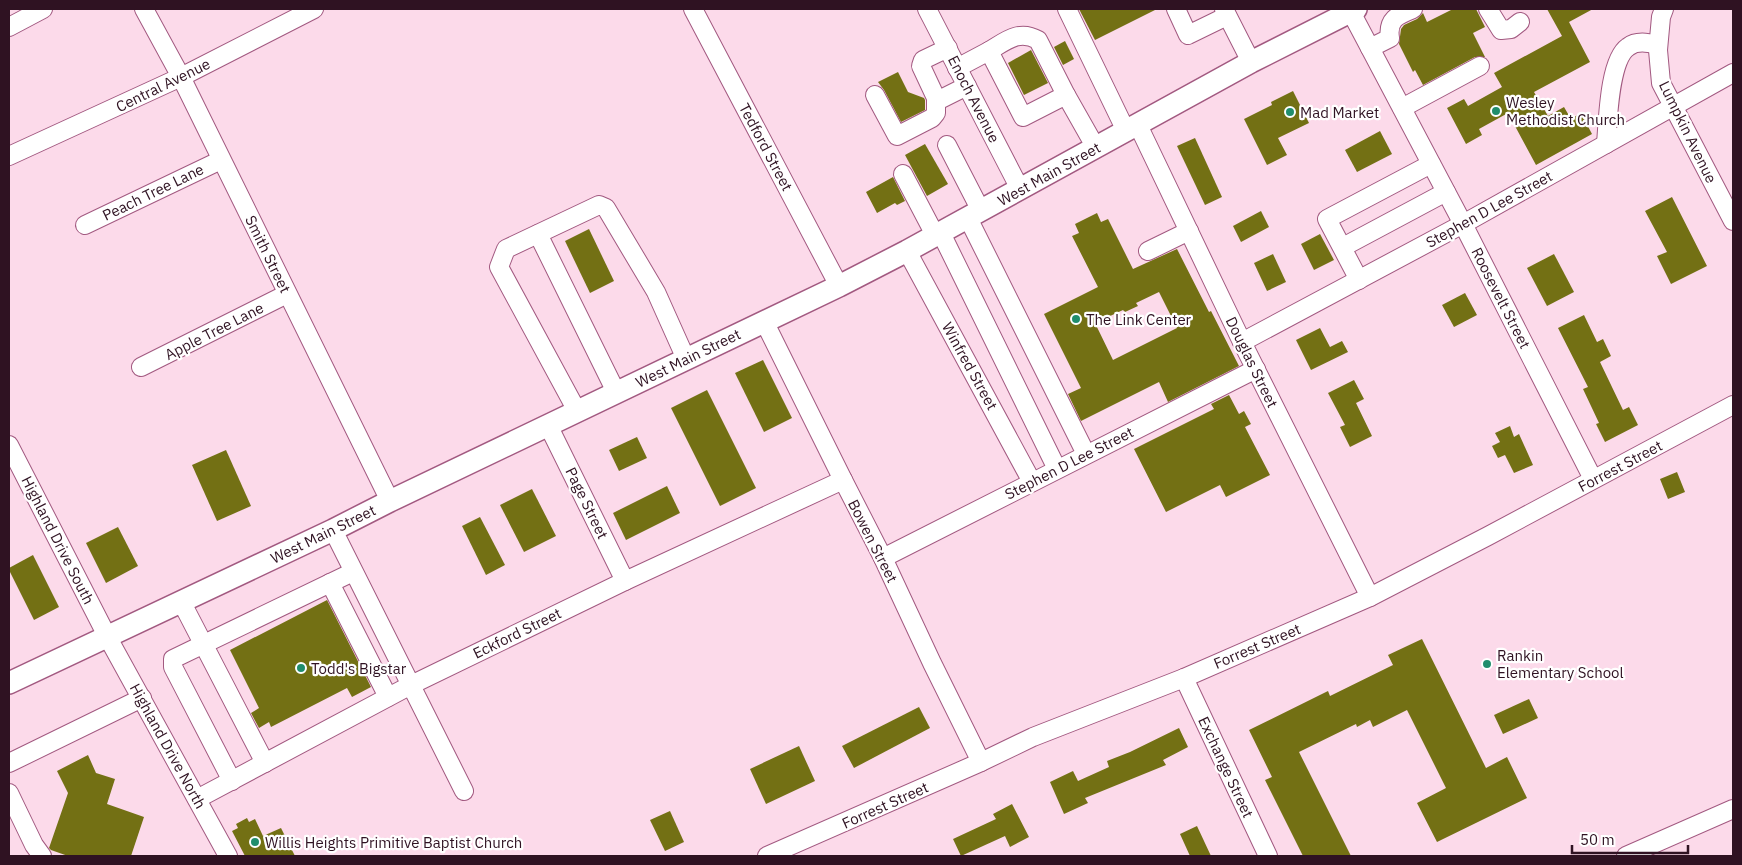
<svg xmlns="http://www.w3.org/2000/svg" width="1742" height="865" viewBox="0 0 1742 865" font-family="'IBM Plex Sans',sans-serif">
<style>
.building{fill:#737014;fill-rule:evenodd}
.lines{fill:none;stroke-linecap:round;stroke-linejoin:round}
.minor-casing{stroke:#a25980;stroke-width:20}
.major-casing{stroke:#a25980;stroke-width:24}
.minor{stroke:#fff;stroke-width:18}
.major{stroke:#fff;stroke-width:21}
.poi-dot{fill:#208d6c;stroke:#fff;stroke-width:2}
.labels{text-anchor:middle;dominant-baseline:central;stroke-width:4.5;stroke-linejoin:round;paint-order:stroke}
.street-label{font-size:15px;fill:#2f1222;stroke:#fff}
.poi-label{font-size:15px;fill:#2f1222;stroke:#fff;text-anchor:start}
</style>
<rect width="100%" height="100%" fill="#fcdaea"/>
<g class="building">
<polygon points="1079,9 1157,9 1095,40"/>
<polygon points="1453,9 1476,9 1485,27 1473,33 1485,57 1475,57 1423,85 1415,70 1413,72 1399,44 1401,29 1404,25 1417,19 1423,13 1427,22"/>
<polygon points="1547,9 1593,9 1569,22 1590,62 1534,92 1548,116 1564,107 1571,119 1581,113 1592,134 1536,165 1508,113 1479,129 1482,135 1466,144 1447,108 1464,99 1468,106 1502,87 1494,73 1562,36"/>
<polygon points="1065,41 1074,59 1063,65 1054,47"/>
<polygon points="1031,50 1048,83 1024,95 1008,63"/>
<polygon points="898,72 908,92 924,98 925,100 925,110 901,122 884,90 878,82"/>
<polygon points="1293,91 1309,123 1278,138 1287,155 1267,165 1244,119 1272,105 1271,102"/>
<polygon points="1380,131 1392,154 1357,172 1345,150"/>
<polygon points="1195,138 1222,197 1205,205 1177,146"/>
<polygon points="925,144 948,184 927,196 905,155"/>
<polygon points="893,177 905,201 897,205 895,203 877,213 866,192"/>
<polygon points="1672,197 1707,266 1671,284 1657,256 1667,252 1645,211"/>
<polygon points="1261,211 1269,227 1241,242 1233,226"/>
<path d="M1097,213L1101,222L1108,219L1133,269L1177,249L1209,312L1211,311L1239,366L1168,402L1159,382L1081,421L1068,394L1081,388L1044,314L1098,287L1072,236L1079,233L1075,224ZM1159,292L1177,328L1113,360L1095,323L1123,310L1125,312L1138,306L1136,303Z"/>
<polygon points="589,229 614,281 590,293 565,241"/>
<polygon points="1320,234 1334,260 1314,270 1301,244"/>
<polygon points="1273,254 1286,282 1267,291 1254,263"/>
<polygon points="1554,254 1574,292 1547,306 1527,268"/>
<polygon points="1465,293 1477,315 1454,327 1442,305"/>
<polygon points="1584,315 1597,342 1603,339 1611,356 1600,362 1623,410 1629,407 1638,425 1605,442 1596,424 1599,423 1583,389 1588,387 1558,328"/>
<polygon points="1320,328 1330,347 1342,341 1348,352 1311,370 1296,340"/>
<polygon points="763,360 792,418 764,432 735,373"/>
<polygon points="1354,380 1364,399 1356,403 1372,436 1350,447 1340,427 1345,425 1328,393"/>
<polygon points="707,390 756,488 720,506 671,408"/>
<polygon points="1229,395 1239,414 1244,411 1251,424 1245,427 1270,475 1226,497 1220,485 1166,512 1134,449 1214,409 1211,404"/>
<polygon points="1510,426 1514,437 1519,434 1533,465 1514,473 1505,455 1498,458 1492,446 1500,442 1495,433"/>
<polygon points="637,437 647,458 619,471 609,450"/>
<polygon points="226,450 251,506 217,521 192,465"/>
<polygon points="1677,472 1685,492 1668,499 1660,479"/>
<polygon points="667,486 680,513 626,540 613,513"/>
<polygon points="532,489 556,536 524,552 500,505"/>
<polygon points="480,517 505,565 486,575 462,526"/>
<polygon points="118,527 138,566 106,583 86,543"/>
<polygon points="33,555 59,607 34,620 9,570 9,568"/>
<polygon points="327,600 371,687 352,697 347,688 271,727 269,722 259,728 251,713 259,708 230,650"/>
<polygon points="1422,639 1486,768 1507,757 1527,798 1437,842 1417,803 1446,788 1407,710 1373,727 1370,720 1357,727 1356,724 1299,752 1351,856 1303,856 1265,780 1272,777 1249,730 1328,691 1330,696 1393,665 1388,655"/>
<polygon points="1529,699 1538,718 1503,734 1494,715"/>
<polygon points="919,707 930,728 854,768 842,746"/>
<polygon points="1179,728 1188,747 1163,760 1166,765 1085,798 1088,803 1064,814 1050,782 1073,771 1078,781 1109,767 1107,761 1130,752"/>
<polygon points="799,746 815,781 766,804 750,769"/>
<polygon points="88,755 96,773 115,779 107,804 144,817 131,856 68,856 51,850 49,848 68,793 57,771"/>
<polygon points="1012,804 1029,837 1010,847 1005,836 961,856 953,839 996,819 993,814"/>
<polygon points="670,811 684,842 665,851 650,820"/>
<polygon points="247,818 249,822 255,819 263,836 281,828 295,856 245,856 232,831 238,828 236,824"/>
<polygon points="1197,826 1211,856 1190,856 1180,834"/>
</g>
<g class="lines">
<defs>
<g id="minor">
<polyline points="144,9 181,77 390,501"/>
<polyline points="693,9 839,286"/>
<polyline points="927,9 1020,189"/>
<polyline points="1067,9 1126,131"/>
<polyline points="1176,9 1188,35 1227,16"/>
<polyline points="1224,9 1251,62"/>
<polyline points="1488,9 1501,30 1511,29 1520,22"/>
<polyline points="1664,9 1661,17 1658,50 1661,83 1733,221"/>
<polyline points="1351,12 1463,224 1593,479"/>
<polyline points="9,27 43,9"/>
<polyline points="948,48 923,60 921,66 936,98 939,100 967,86"/>
<path d="M1370,48L1390,38C1387,19 1398,15 1413,9"/>
<path d="M989,51C1006,41 1019,29 1038,40L1066,95"/>
<polyline points="957,68 989,51 1023,117 1066,95 1096,148"/>
<polyline points="875,95 897,136 932,118 936,113 936,98"/>
<polyline points="1402,108 1480,66"/>
<polyline points="1138,125 1242,342 1370,597"/>
<path d="M1606,144C1608,121 1609,60 1628,47C1637,40 1649,43 1658,45"/>
<polyline points="947,145 981,211"/>
<polyline points="9,156 181,77 314,9"/>
<polyline points="903,174 935,235"/>
<polyline points="968,218 1086,454"/>
<polyline points="85,225 221,160"/>
<polyline points="941,233 1057,469"/>
<polyline points="538,234 616,392"/>
<polyline points="1343,247 1446,192"/>
<polyline points="907,251 1032,482"/>
<polyline points="1148,251 1189,231"/>
<polyline points="1359,280 1327,219 1431,164"/>
<polyline points="764,321 843,480 883,558 932,663 981,762"/>
<polyline points="1242,342 1463,224 1733,73"/>
<polyline points="141,367 287,294"/>
<polyline points="577,411 499,267 506,249 599,205 606,208 656,292 686,359"/>
<polyline points="548,425 625,581"/>
<polyline points="9,445 107,636 228,856"/>
<polyline points="333,530 464,791"/>
<polyline points="883,558 1256,369"/>
<polyline points="330,583 388,697"/>
<polyline points="181,601 265,763"/>
<polyline points="1184,678 1268,856"/>
<polyline points="9,763 142,698"/>
<polyline points="232,781 173,667 173,659 353,572"/>
<polyline points="9,793 34,845 42,856"/>
<polyline points="197,799 411,685 625,581 843,480"/>
<polyline points="767,856 981,762 1033,737 1184,678 1370,597 1488,536 1733,405"/>
<polyline points="1626,856 1733,809"/>
</g>
<polyline id="major" points="9,683 333,530 390,501 839,286 907,251 1251,62 1356,9"/>
</defs>
<use href="#minor" class="minor-casing"/>
<use href="#major" class="major-casing"/>
<use href="#minor" class="minor"/>
<use href="#major" class="major"/>
</g>
<g class="poi-dot">
<circle cx="1496" cy="111" r="5"/>
<circle cx="1290" cy="112" r="5"/>
<circle cx="1076" cy="319" r="5"/>
<circle cx="1487" cy="664" r="5"/>
<circle cx="301" cy="668" r="5"/>
<circle cx="255" cy="842" r="5"/>
</g>
<g class="labels">
<g class="street-label">
<text transform="translate(163 85) rotate(-26)">Central Avenue</text>
<text transform="translate(974 99) rotate(63)">Enoch Avenue</text>
<text transform="translate(1688 132) rotate(64)">Lumpkin Avenue</text>
<text transform="translate(766 147) rotate(62)">Tedford Street</text>
<text transform="translate(1049 174) rotate(-29)">West Main Street</text>
<text transform="translate(153 192) rotate(-26)">Peach Tree Lane</text>
<text transform="translate(1489 209) rotate(-29)">Stephen D Lee Street</text>
<text transform="translate(268 254) rotate(64)">Smith Street</text>
<text transform="translate(1501 298) rotate(63)">Roosevelt Street</text>
<text transform="translate(214 331) rotate(-27)">Apple Tree Lane</text>
<text transform="translate(688 358) rotate(-26)">West Main Street</text>
<text transform="translate(1252 362) rotate(64)">Douglas Street</text>
<text transform="translate(970 366) rotate(61)">Winfred Street</text>
<text transform="translate(1069 463) rotate(-27)">Stephen D Lee Street</text>
<text transform="translate(1620 466) rotate(-28)">Forrest Street</text>
<text transform="translate(587 503) rotate(64)">Page Street</text>
<text transform="translate(323 534) rotate(-26)">West Main Street</text>
<text transform="translate(58 540) rotate(63)">Highland Drive South</text>
<text transform="translate(873 541) rotate(63)">Bowen Street</text>
<text transform="translate(517 633) rotate(-26)">Eckford Street</text>
<text transform="translate(1257 646) rotate(-23)">Forrest Street</text>
<text transform="translate(168 746) rotate(61)">Highland Drive North</text>
<text transform="translate(1226 767) rotate(65)">Exchange Street</text>
<text transform="translate(885 805) rotate(-24)">Forrest Street</text>
</g>
<g class="poi-label">
<text x="1506" y="102">Wesley<tspan x="1506" dy="17">Methodist Church</tspan></text>
<text x="1300" y="112">Mad Market</text>
<text x="1086" y="319">The Link Center</text>
<text x="1497" y="655">Rankin<tspan x="1497" dy="17">Elementary School</tspan></text>
<text x="311" y="668">Todd's Bigstar</text>
<text x="265" y="842">Willis Heights Primitive Baptist Church</text>
</g>
</g>
<rect width="1742" height="865" fill="none" stroke="#2f1222" stroke-width="20"/>
<path d="M1572 845v8h116v-8" fill="none" stroke="#2f1222" stroke-width="2.5"/>
<text x="1580" y="845" font-size="15" fill="#2f1222" stroke="#ffffff" stroke-width="4" paint-order="stroke">50 m</text>
</svg>
